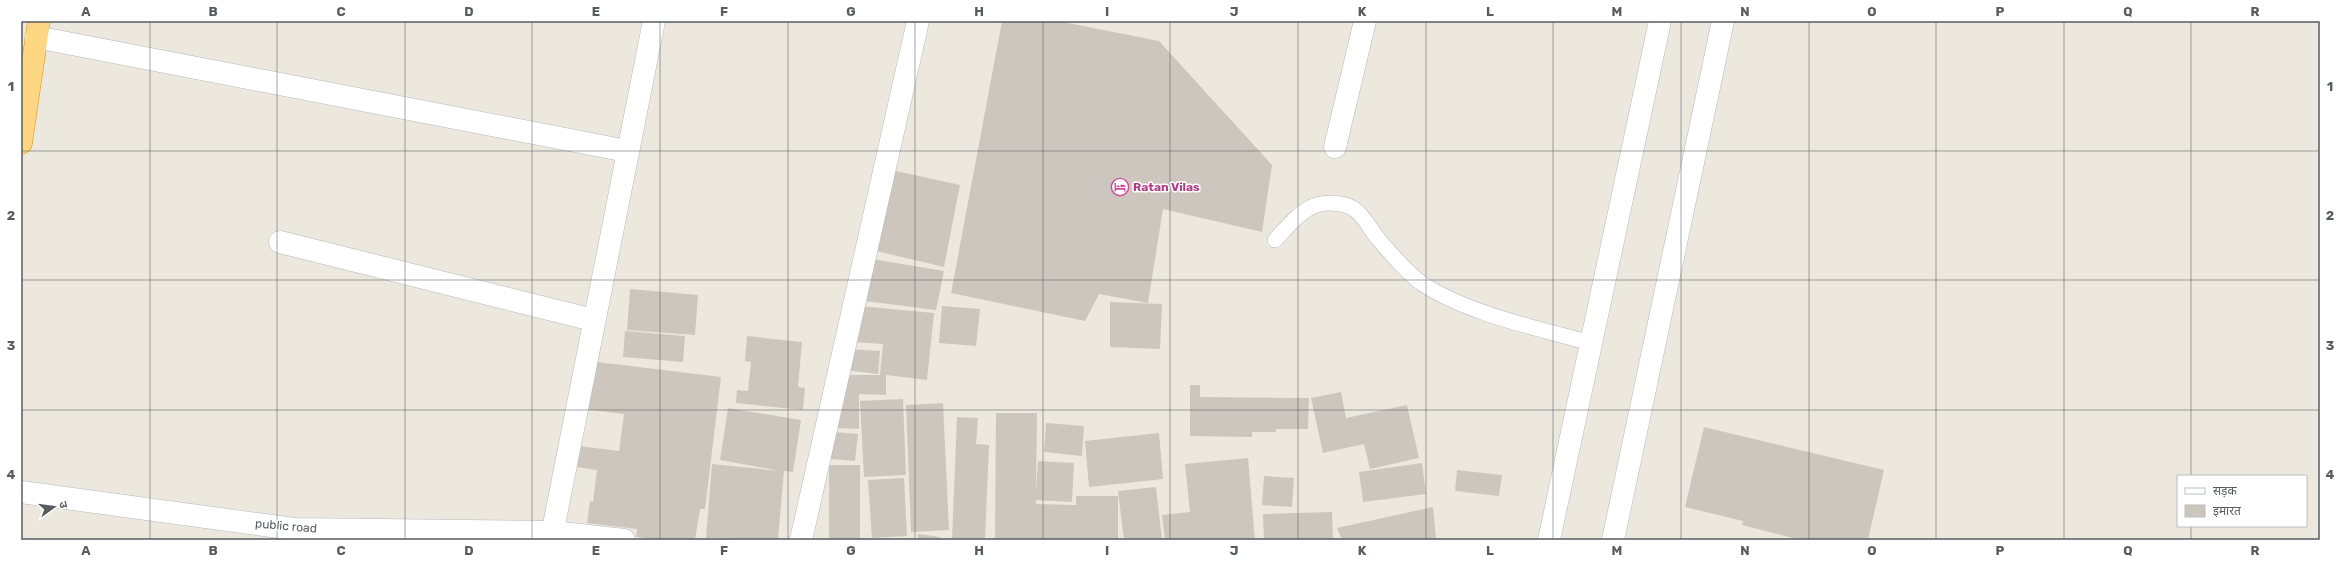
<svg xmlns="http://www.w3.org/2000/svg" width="2341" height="561" viewBox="0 0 2341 561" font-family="Rubik,'Noto Sans Devanagari',sans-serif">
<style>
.building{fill:#ccc6bf}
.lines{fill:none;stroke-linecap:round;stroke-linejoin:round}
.lane-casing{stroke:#b4b8bd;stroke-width:16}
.street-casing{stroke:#b4b8bd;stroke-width:23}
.secondary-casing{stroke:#b4b9bf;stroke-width:23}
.highway-casing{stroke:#ea9200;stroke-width:23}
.lane{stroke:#fff;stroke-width:15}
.street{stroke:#fff;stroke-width:22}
.secondary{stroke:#fff;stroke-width:22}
.highway{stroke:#ffd782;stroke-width:22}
.grid{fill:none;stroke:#575c61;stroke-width:1;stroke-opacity:0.55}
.labels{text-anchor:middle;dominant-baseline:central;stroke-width:3;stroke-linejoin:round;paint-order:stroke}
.hotel-label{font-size:12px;font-weight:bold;fill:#b23c85;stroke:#fff;text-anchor:start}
.street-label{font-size:12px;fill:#575c61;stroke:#fff}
.neatline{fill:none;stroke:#575c61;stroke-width:1.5}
.grid-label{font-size:13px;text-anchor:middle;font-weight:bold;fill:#575c61}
</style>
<rect width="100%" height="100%" fill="#ece8de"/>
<g class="building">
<polygon points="1002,21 1058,21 1159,41 1272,165 1262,232 1163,209 1148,303 1099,294 1085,321 951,293"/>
<polygon points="891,170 960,185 944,267 872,250"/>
<polygon points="872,259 944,271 936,310 865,301"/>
<polygon points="630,289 698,295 695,335 627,330"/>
<polygon points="1110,302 1162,304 1160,349 1110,347"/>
<polygon points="859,306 934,313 927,380 886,375 886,395 859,394 859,429 836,428 842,375 880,375 883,344 851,342"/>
<polygon points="942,306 980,309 976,346 939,343"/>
<polygon points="625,331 685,336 683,362 623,357"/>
<polygon points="747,336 802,342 798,387 805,388 803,410 736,403 737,390 748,391 751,362 745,361"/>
<polygon points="849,349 880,351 878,374 844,370"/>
<polygon points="589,361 721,377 705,509 700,509 695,540 661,540 636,537 637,529 587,523 590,501 593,502 597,470 569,466 571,445 619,451 624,414 583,409"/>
<polygon points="1190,385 1200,385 1200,397 1309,398 1308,429 1276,429 1276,432 1252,432 1252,437 1190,436"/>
<polygon points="1341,392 1346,418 1407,405 1419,458 1370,469 1364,444 1323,453 1311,398"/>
<polygon points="903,399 906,475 864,477 860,401"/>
<polygon points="943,403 949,530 911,532 906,405"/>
<polygon points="728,408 801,420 793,472 784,471 778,540 706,538 712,464 780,471 720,460"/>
<polygon points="996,413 1037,413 1036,491 1038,461 1074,463 1072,502 1036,500 1036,504 1076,505 1076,496 1118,496 1118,540 995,540"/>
<polygon points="957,417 978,418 976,444 989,445 985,540 952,540"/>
<polygon points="1046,423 1084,426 1082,456 1044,452"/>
<polygon points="1704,427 1884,470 1868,540 1801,540 1742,525 1743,521 1685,507"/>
<polygon points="833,432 858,434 855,461 830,459"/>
<polygon points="1159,433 1163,479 1089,487 1085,441"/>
<polygon points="1248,458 1255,540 1165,540 1162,515 1190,512 1185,464"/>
<polygon points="1422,463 1426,494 1363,502 1359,472"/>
<rect x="829" y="465" width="31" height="75"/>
<polygon points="1457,470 1502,475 1499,496 1455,491"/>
<polygon points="1264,476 1294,478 1292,507 1262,505"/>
<polygon points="904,478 907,536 872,538 868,480"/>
<polygon points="1156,487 1162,540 1124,540 1118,491"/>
<polygon points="1433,507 1436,540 1342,540 1337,528"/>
<polygon points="1332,512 1333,540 1264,540 1263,514"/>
<polygon points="918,534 940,537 940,540 918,540"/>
</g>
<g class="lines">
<defs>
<path id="lane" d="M1275,240C1296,218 1310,196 1345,205C1362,209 1369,229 1380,241C1391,254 1409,275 1423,284C1468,314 1538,328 1590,343"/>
<g id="street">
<polyline points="36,37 627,151"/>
<polyline points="1335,147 1365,21"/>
<polyline points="280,242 593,320"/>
<polyline points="21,492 294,529 553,532 624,540"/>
<polyline points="551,540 654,21"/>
<polyline points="801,540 918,21"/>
</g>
<g id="secondary">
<polyline points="1549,540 1660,21"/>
<polyline points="1613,540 1723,21"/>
</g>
<polyline id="highway" points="21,143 39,21"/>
</defs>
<use href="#lane" class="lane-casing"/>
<use href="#street" class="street-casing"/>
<use href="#secondary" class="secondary-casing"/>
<use href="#highway" class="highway-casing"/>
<use href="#lane" class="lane"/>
<use href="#street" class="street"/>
<use href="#secondary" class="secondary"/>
<use href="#highway" class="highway"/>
</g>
<path class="grid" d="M150,21V540M277,21V540M405,21V540M532,21V540M660,21V540M788,21V540M915,21V540M1043,21V540M1170,21V540M1298,21V540M1426,21V540M1553,21V540M1681,21V540M1809,21V540M1936,21V540M2064,21V540M2191,21V476M21,151H2320M21,280H2320M21,410H2320M2191,526V540"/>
<defs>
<symbol id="hotel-ring" viewBox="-11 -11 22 22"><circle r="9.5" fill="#fff" stroke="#d1479c" stroke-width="1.5"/><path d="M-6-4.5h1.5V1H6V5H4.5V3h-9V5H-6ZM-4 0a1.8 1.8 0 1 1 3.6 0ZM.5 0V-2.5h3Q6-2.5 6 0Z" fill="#d1479c"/></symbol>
</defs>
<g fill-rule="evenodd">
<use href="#hotel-ring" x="1110" y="177" width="20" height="20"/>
</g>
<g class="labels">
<g class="hotel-label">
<text x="1133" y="187">Ratan Vilas</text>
</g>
<g class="street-label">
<text transform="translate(286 526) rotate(5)">public road</text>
</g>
</g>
<rect width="2341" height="561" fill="none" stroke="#ffffff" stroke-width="44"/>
<rect x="2177" y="475" width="130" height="52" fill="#ffffff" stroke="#bcbec0"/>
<rect x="2185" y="488" width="20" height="6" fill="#ffffff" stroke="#bcbec0"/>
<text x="2213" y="495" font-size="12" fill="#575c61">सड़क</text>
<rect x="2185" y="505" width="20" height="12" fill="#ccc6bf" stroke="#bcbec0"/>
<text x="2213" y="515" font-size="12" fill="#575c61">इमारत</text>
<g transform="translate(54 507) rotate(76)" stroke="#ffffff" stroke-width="3" paint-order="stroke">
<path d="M0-3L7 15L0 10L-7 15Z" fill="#575c61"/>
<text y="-6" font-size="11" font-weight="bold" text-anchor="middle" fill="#575c61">उ</text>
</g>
<rect x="22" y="22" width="2297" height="517" class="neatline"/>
<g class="grid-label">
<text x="86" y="16">A</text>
<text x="213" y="16">B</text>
<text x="341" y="16">C</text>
<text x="469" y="16">D</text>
<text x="596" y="16">E</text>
<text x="724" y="16">F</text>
<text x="851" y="16">G</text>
<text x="979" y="16">H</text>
<text x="1107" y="16">I</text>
<text x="1234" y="16">J</text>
<text x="1362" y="16">K</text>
<text x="1490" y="16">L</text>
<text x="1617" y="16">M</text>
<text x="1745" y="16">N</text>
<text x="1872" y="16">O</text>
<text x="2000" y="16">P</text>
<text x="2128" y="16">Q</text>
<text x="2255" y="16">R</text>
<text x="11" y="91">1</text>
<text x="2330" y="91">1</text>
<text x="11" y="220">2</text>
<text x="2330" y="220">2</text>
<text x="11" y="350">3</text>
<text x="2330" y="350">3</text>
<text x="11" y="479">4</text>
<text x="2330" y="479">4</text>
<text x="86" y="555">A</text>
<text x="213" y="555">B</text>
<text x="341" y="555">C</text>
<text x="469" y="555">D</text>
<text x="596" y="555">E</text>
<text x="724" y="555">F</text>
<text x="851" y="555">G</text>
<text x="979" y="555">H</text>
<text x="1107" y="555">I</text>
<text x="1234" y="555">J</text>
<text x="1362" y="555">K</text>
<text x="1490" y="555">L</text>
<text x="1617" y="555">M</text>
<text x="1745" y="555">N</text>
<text x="1872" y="555">O</text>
<text x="2000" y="555">P</text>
<text x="2128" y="555">Q</text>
<text x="2255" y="555">R</text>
</g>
</svg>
